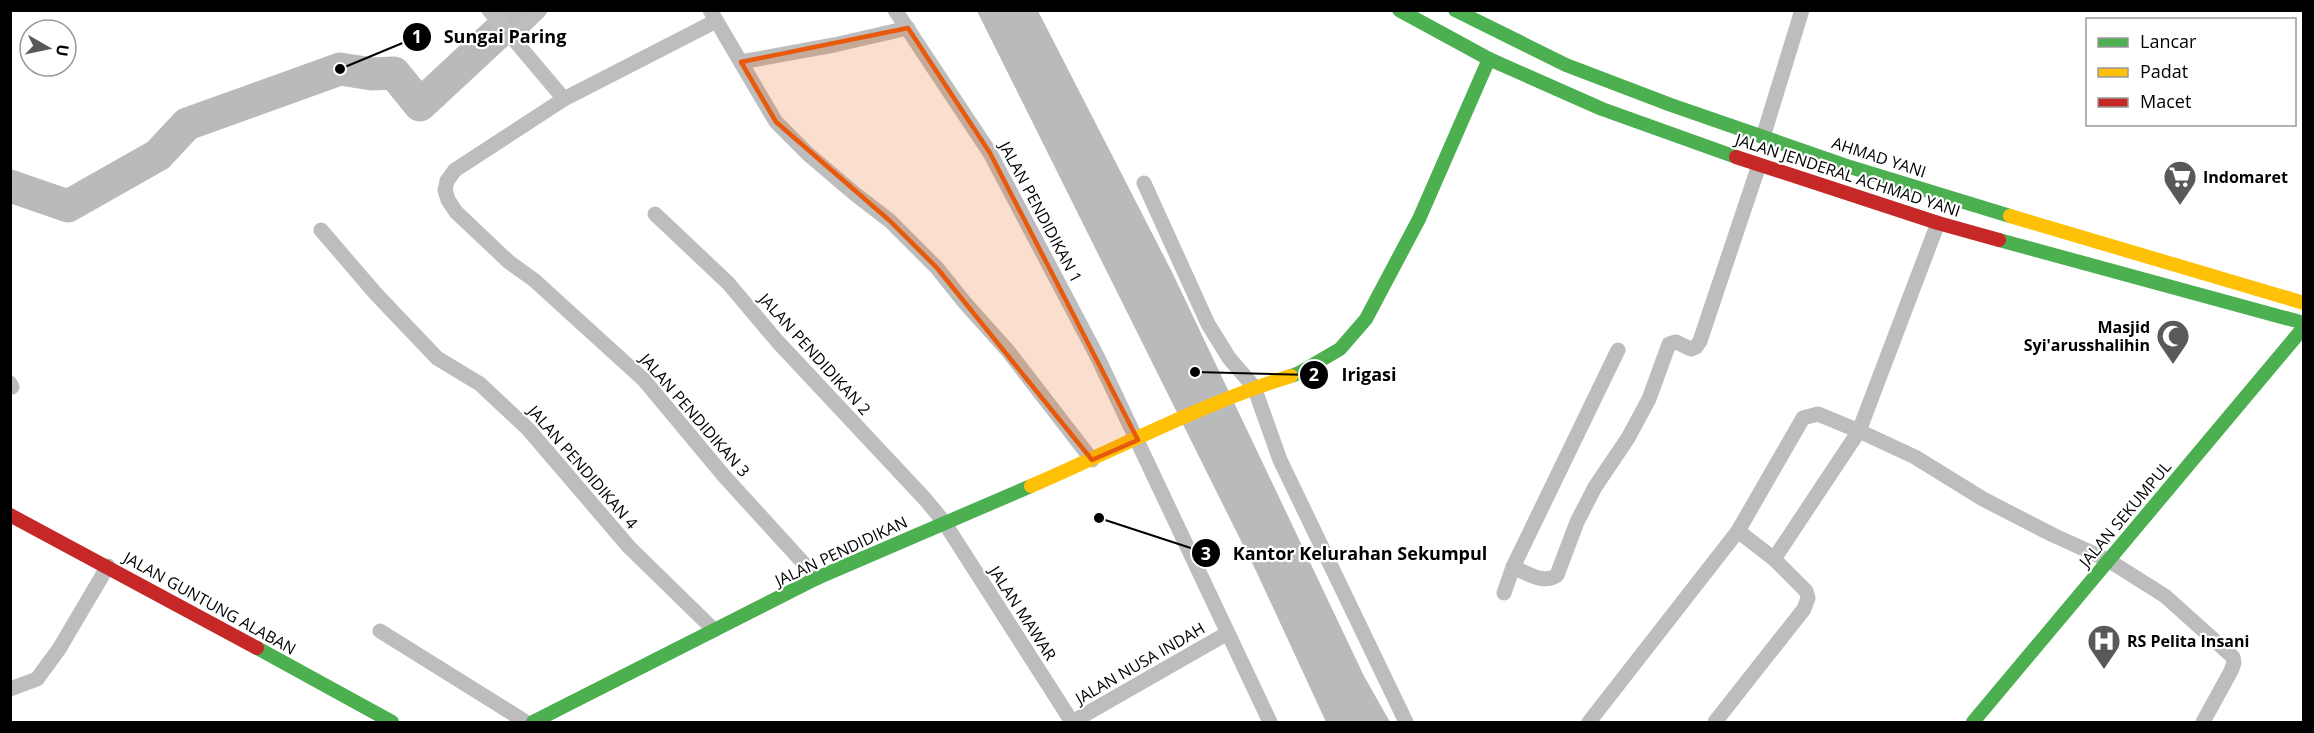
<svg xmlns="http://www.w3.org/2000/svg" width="2314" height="733" viewBox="0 0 2314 733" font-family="'Open Sans',sans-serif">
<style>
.water{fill:#bababa}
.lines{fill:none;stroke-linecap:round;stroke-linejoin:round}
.river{stroke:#bababa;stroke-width:33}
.street{stroke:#bdbdbd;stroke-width:15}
.fast{stroke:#4caf50;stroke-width:14}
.slow{stroke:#ffc107;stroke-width:14}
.jam{stroke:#c62828;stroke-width:14}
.marked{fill:#e8590c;fill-opacity:0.2;stroke:#e8590c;stroke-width:4.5;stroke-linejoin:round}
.labels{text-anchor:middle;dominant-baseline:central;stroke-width:4.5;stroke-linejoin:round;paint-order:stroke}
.street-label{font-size:16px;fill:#000;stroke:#fff}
.poi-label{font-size:16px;font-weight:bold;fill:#000;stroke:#fff;text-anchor:start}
.leader{fill:none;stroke:#000;stroke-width:2}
.callout-dot{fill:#000;stroke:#fff;stroke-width:2}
.mark-label{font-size:18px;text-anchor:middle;font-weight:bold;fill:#fff}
.callout-label{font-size:18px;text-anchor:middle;font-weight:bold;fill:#000;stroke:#fff;stroke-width:4.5;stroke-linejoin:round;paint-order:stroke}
</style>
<rect width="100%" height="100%" fill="#fff"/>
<polygon class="water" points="977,11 1038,11 1172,272 1364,676 1390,722 1326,722 1257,573"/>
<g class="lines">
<polyline class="river" points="10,186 68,206 158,155 187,124 340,69 372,74 394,73 420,105 522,10"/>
<g class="street">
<polyline points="489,10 564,99"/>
<polyline points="710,10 776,122 808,154 855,194 890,221 937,268 965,303 1008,351 1092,460"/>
<polyline points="895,10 990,153 1098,358 1270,722"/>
<polyline points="716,21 564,99 455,170 447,181 445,190 448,200 456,212 509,262 534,280 644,380 724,476 817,578"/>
<polyline points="512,37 540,10"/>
<polyline points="741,62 834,45 908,28"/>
<polyline points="1763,137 1802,10"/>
<polyline points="1144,183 1208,324 1229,358 1254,387 1280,460 1406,722"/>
<polyline points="655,214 728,283 777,341 925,499 944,522 1072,722"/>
<polyline points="321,230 376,294 437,358 480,384 528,429 629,547 714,630"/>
<polyline points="10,383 12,387"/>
<polyline points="1774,559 1859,431 1938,223"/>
<path d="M1513,567C1527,573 1544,585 1557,575L1577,522L1595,487L1628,438L1649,399L1669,344L1676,342L1691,349L1696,347L1700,341L1759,165"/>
<polyline points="1504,593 1513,567 1618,350"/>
<polyline points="380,631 526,722"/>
<polyline points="10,689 37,679 59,649 108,566"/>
<polyline points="1072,722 1226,634"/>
<polyline points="1589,722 1738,531 1803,418 1818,414 1859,431 1915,457 1983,499 2053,535 2108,560 2165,596 2233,657 2234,663 2231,671 2203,722"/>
<polyline points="1715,722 1804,609 1808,598 1806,591 1774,559 1738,531"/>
</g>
<g class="fast">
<polyline points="1399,10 1489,59 1602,109 1736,157"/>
<polyline points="1455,10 1566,65 1671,105 1850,167 2010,216"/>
<polyline points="1999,240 2304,323"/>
<polyline points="1291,376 1299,373 1340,349 1366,319 1419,219 1489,59"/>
<polyline points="257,648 392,722"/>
<polyline points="533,722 817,578 1031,486"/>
<polyline points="1973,722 2304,327"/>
</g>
<g class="slow">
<polyline points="2010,216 2304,303"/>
<path d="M1031,486C1117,449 1201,404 1291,376"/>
</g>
<g class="jam">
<polyline points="1736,157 1938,223 1999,240"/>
<polyline points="10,515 257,648"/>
</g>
</g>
<path class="marked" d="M908,28L990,153L1138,440L1092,460L937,268L890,221L776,122L741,62Z"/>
<defs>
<symbol id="supermarket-pin" viewBox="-11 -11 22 30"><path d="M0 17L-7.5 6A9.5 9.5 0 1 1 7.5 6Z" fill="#595959" stroke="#fff"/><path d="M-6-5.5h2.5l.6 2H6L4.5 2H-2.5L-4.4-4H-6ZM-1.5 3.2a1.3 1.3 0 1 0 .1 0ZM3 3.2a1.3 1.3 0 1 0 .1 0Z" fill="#fff"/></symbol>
<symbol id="mosque-pin" viewBox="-11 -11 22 30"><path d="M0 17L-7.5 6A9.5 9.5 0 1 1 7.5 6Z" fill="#595959" stroke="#fff"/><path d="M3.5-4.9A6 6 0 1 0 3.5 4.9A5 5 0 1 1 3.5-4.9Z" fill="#fff"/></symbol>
<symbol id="hospital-pin" viewBox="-11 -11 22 30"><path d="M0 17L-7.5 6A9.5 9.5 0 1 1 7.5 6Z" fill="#595959" stroke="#fff"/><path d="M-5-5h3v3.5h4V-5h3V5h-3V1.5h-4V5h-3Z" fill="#fff"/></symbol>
</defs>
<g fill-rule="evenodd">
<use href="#supermarket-pin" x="2161" y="158" width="38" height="52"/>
<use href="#mosque-pin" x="2154" y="317" width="38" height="52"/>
<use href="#hospital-pin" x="2085" y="622" width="38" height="52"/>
</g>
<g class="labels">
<g class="street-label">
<text transform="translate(1879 157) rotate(18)">AHMAD YANI</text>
<text transform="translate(1848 175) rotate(18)">JALAN JENDERAL ACHMAD YANI</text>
<text transform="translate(1041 212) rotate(62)">JALAN PENDIDIKAN 1</text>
<text transform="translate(815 354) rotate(48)">JALAN PENDIDIKAN 2</text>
<text transform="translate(695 415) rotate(49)">JALAN PENDIDIKAN 3</text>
<text transform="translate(583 467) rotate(49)">JALAN PENDIDIKAN 4</text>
<text transform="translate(2125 514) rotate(-50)">JALAN SEKUMPUL</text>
<text transform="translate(841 551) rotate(-25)">JALAN PENDIDIKAN</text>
<text transform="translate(210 603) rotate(29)">JALAN GUNTUNG ALABAN</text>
<text transform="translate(1023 613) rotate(57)">JALAN MAWAR</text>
<text transform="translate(1140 663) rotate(-30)">JALAN NUSA INDAH</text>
</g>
<g class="poi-label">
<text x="2203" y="177">Indomaret</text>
<text x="2150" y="327" text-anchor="end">Masjid<tspan x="2150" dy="18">Syi'arusshalihin</tspan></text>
<text x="2127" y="641">RS Pelita Insani</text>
</g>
</g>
<path class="leader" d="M340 69L417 37M1195 372L1314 375M1099 518L1206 553"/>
<g class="callout-dot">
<circle cx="340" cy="69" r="6"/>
<circle cx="1195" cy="372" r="6"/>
<circle cx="1099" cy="518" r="6"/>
<circle cx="417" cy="37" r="15"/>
<circle cx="1314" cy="375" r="15"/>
<circle cx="1206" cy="553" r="15"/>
</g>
<g class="mark-label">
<text x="417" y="43">1</text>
<text x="1314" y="381">2</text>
<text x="1206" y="560">3</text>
</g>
<g class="callout-label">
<text x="505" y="43">Sungai Paring</text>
<text x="1369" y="381">Irigasi</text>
<text x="1360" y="560">Kantor Kelurahan Sekumpul</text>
</g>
<rect width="2314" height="733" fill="none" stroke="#000000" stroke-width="24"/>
<rect x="2086" y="18" width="210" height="108" fill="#ffffff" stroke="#999999" stroke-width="1.5"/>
<rect x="2098" y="38" width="30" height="9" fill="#4caf50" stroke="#999999" stroke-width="1.5"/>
<text x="2140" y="48" font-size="18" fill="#000000">Lancar</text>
<rect x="2098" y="68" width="30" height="9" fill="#ffc107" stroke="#999999" stroke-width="1.5"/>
<text x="2140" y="78" font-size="18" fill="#000000">Padat</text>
<rect x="2098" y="98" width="30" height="9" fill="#c62828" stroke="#999999" stroke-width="1.5"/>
<text x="2140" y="108" font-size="18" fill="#000000">Macet</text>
<g transform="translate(48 48) rotate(99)"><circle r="28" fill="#ffffff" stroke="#999999" stroke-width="1.5"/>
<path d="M0-4.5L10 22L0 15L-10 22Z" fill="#595959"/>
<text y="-9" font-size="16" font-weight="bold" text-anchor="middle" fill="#000000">U</text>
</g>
</svg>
